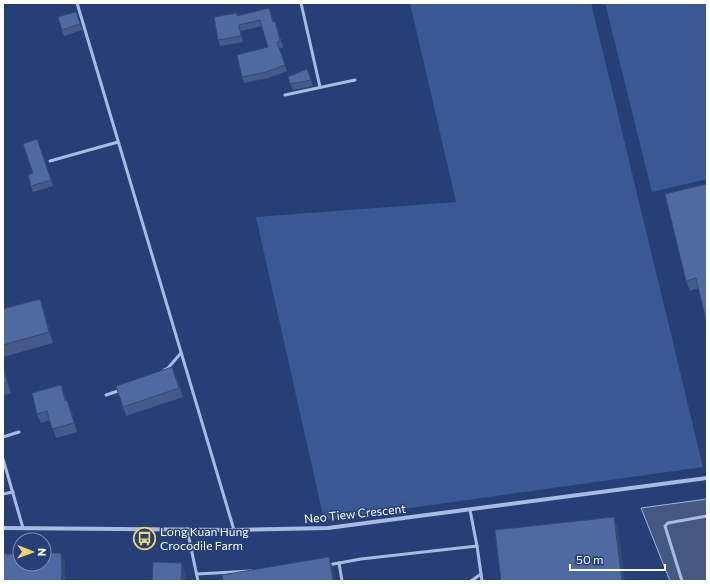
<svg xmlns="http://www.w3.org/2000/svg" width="710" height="584" viewBox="0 0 710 584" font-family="Commissioner,sans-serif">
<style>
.green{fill:#3a5894}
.water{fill:#455881;stroke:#9db5e3}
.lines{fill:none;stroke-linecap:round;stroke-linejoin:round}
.lane{stroke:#a8bbe2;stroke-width:3}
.street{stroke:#a8bbe2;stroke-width:4}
.wall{fill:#445a8a}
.shaded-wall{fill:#374a71}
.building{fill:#4f69a1;stroke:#374a71}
.labels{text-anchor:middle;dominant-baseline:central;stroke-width:3;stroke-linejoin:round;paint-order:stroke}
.street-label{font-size:12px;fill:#fff;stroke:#264077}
.poi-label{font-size:12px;fill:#fff;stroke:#264077;text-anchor:start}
</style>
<rect width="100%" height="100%" fill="#264077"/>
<g class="green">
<polygon points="410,3 591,3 703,467 324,520 256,217 456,202"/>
<polygon points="605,3 707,3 707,179 652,192"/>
</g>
<polygon class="water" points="707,499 707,581 670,581 641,508"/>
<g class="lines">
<g class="lane">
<polyline points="77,3 234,530"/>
<polyline points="301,3 320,87"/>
<polyline points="285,95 355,80"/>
<polyline points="50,161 118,142"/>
<polyline points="164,370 168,368 181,353"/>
<polyline points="106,395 121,390"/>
<polyline points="3,437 19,432"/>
<polyline points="3,459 23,528"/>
<polyline points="3,494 13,492"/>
<polyline points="470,510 477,546 482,581"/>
<polyline points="187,529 198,581"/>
<polyline points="339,563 342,581"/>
<polyline points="328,565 361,559 477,546"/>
<polyline points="197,574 251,571"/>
<polyline points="471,581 481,574"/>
<polyline points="682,581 665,526 668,523 707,516"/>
</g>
<polyline class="street" points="3,528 234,530 328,528 707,478"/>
</g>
<g class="wall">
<polygon points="76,12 82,30 64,36 62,30"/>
<polygon points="237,13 238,16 271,14 273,22 277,27 283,47 279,49 287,71 269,78 244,83 242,77 268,47 262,26 241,31 243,42 220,46 218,40"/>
<polygon points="307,69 313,86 293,90 288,77"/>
<polygon points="37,139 53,186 33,192 31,186"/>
<polygon points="707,184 699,288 690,291 686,281"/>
<polygon points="40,299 44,310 53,343 3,357 3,309"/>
<polygon points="3,364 11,393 3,396"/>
<polygon points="176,376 183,397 126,416 116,386"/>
<polygon points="61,385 66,401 71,409 77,432 56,438 50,420 41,423 37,414"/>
</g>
<g class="shaded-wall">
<polygon points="239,25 241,31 243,42 241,36"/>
<polygon points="40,299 44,310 53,343 49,332"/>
<polygon points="3,364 11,393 7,382 3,368"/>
<polygon points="67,400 71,409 77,432 74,423"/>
<polygon points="614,517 618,529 625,581 622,581"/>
<polygon points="61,553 65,563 65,581 61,581"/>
<polygon points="329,557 333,568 335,581 333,581"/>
<polygon points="182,563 185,573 185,581 181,581"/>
</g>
<g class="building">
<polygon points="269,8 273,22 275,21 280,41 277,42 285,65 266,72 242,77 237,55 268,47 260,20 239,25 241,36 218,40 214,17 237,13 237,16"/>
<polygon points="76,12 80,24 62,30 58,17"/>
<polygon points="307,69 311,80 290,84 288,77"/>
<polygon points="37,139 51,180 31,186 28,175 33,173 23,144"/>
<polygon points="707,184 707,324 696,278 686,281 665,194"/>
<polygon points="40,299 49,332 3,345 3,309"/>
<polygon points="172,367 179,388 123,407 116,386"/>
<polygon points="3,368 7,382 3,383"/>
<polygon points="61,385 65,401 67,400 74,423 52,429 47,411 37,414 32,393"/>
<polygon points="614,517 622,581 501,581 495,530"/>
<polygon points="44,553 61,553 62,573 61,581 3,581 3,554 20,554 20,564 44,564"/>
<polygon points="329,557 333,581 223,581 222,575"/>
<polygon points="153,562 182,563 181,581 152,581"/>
</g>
<defs>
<symbol id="bus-ring" viewBox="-11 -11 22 22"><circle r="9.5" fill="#264077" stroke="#ebd66e" stroke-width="1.5"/><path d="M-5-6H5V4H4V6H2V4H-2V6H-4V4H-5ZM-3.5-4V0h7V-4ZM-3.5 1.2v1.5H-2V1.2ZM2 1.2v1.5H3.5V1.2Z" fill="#ebd66e"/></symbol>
</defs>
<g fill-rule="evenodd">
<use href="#bus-ring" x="132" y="526" width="25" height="25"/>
</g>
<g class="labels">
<g class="street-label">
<text transform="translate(355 513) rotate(-6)">Neo Tiew Crescent</text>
</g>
<g class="poi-label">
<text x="160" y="531">Long Kuan Hung<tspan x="160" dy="14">Crocodile Farm</tspan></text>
</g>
</g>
<rect width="710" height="584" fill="none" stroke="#ffffff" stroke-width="8"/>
<g transform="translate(32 552) rotate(91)"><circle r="19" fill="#264077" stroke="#7d8cad"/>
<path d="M0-3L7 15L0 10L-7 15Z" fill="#ebd66e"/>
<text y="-6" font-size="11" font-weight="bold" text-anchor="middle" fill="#ffffff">N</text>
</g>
<path d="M570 564v6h95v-6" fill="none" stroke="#ffffff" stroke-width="2"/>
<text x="576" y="564" font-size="12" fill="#ffffff" stroke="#264077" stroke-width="3" paint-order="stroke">50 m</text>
</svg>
